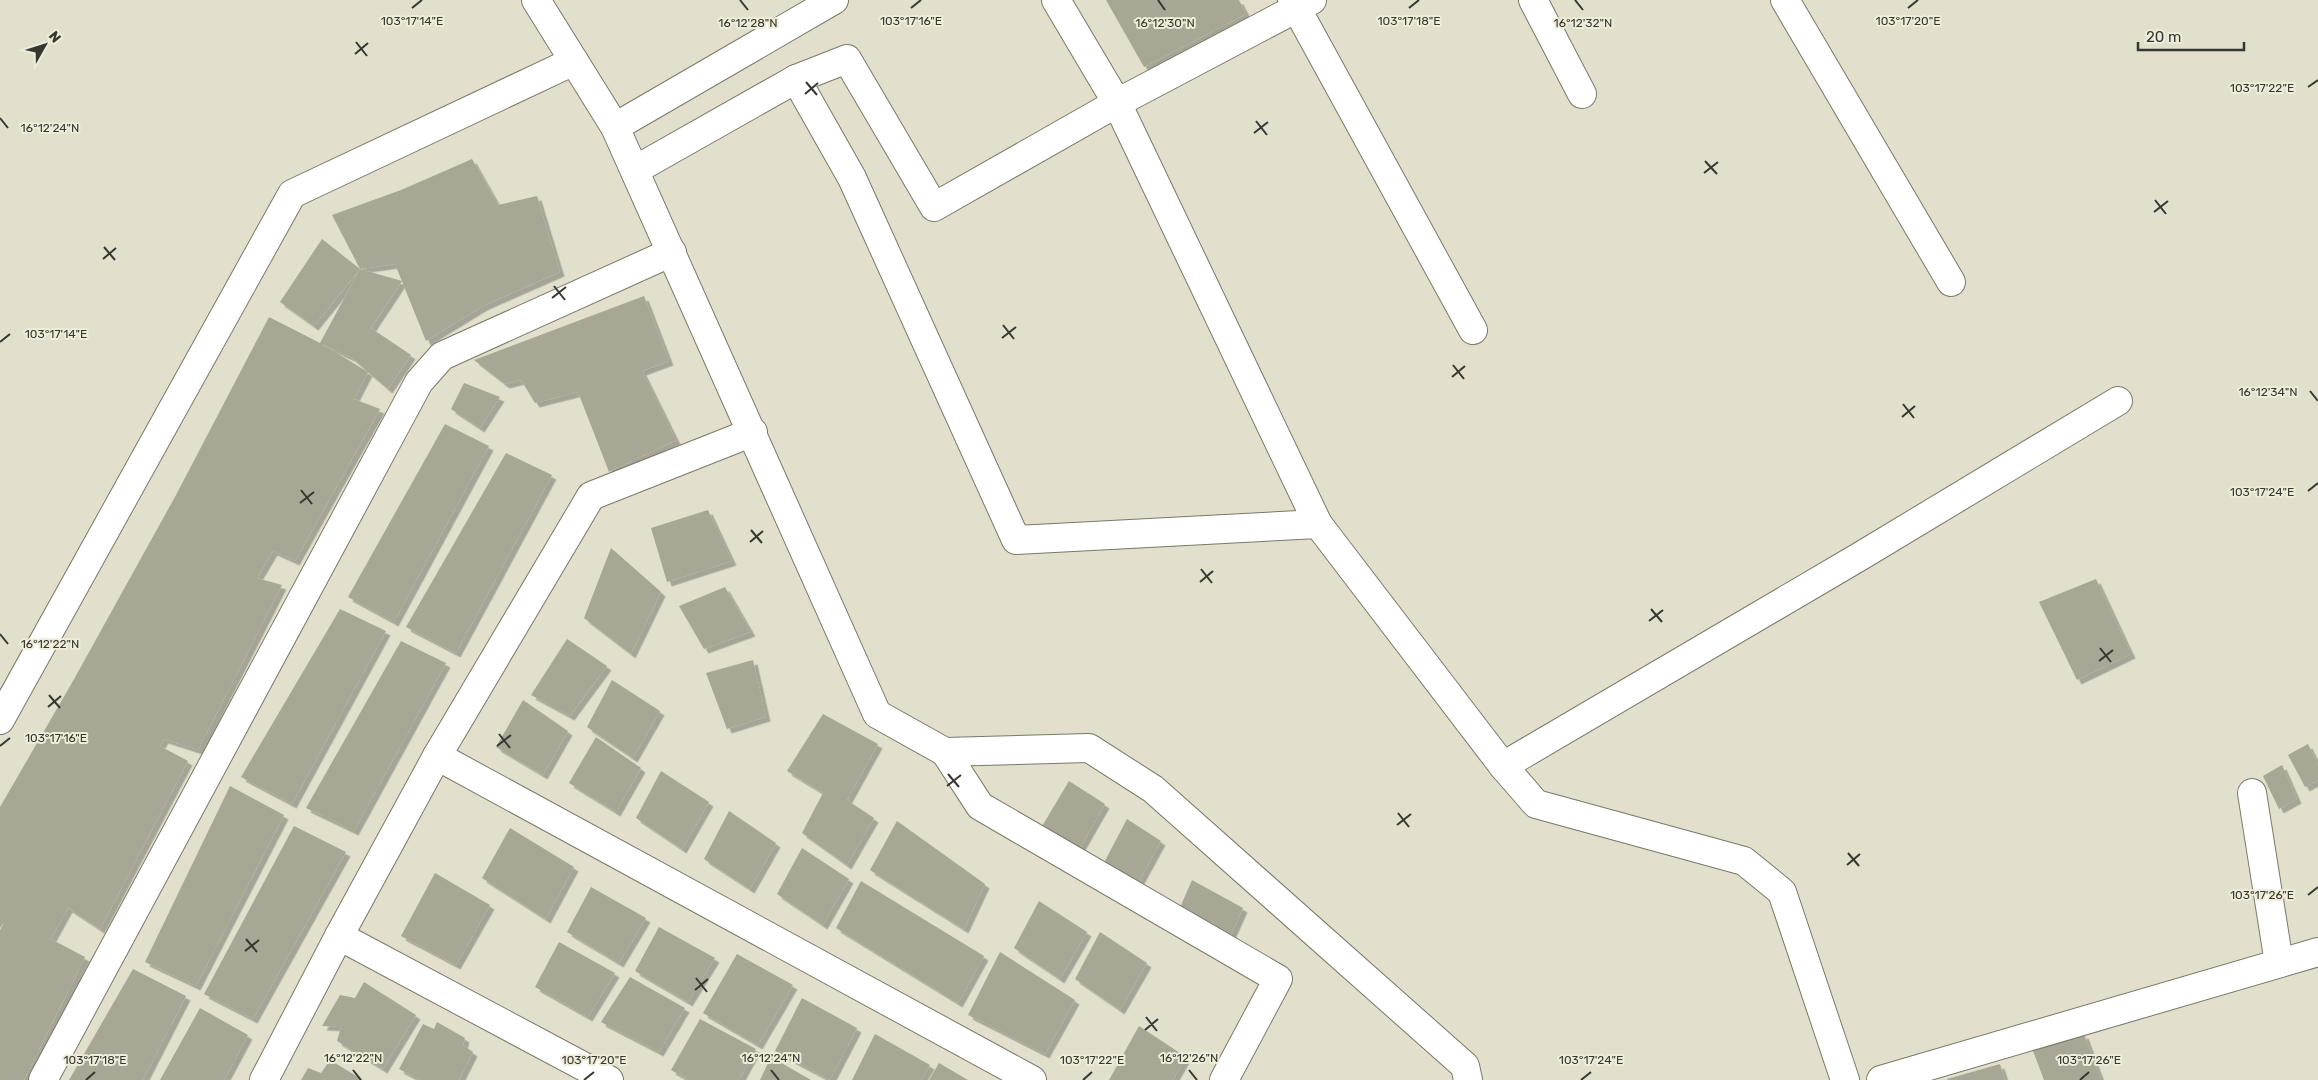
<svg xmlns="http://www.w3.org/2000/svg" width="2318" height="1080" viewBox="0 0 2318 1080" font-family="Rubik,sans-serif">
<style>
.building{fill:#a8a694;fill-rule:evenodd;filter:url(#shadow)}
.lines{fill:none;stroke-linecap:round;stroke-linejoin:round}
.street-casing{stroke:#7a7867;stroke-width:30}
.street{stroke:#fff;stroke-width:28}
.ticks{fill:none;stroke:#37362f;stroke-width:2}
.ticks-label{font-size:12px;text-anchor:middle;fill:#37362f;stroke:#efedda;stroke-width:4;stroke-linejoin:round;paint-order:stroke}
</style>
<defs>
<filter id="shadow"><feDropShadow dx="4.5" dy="4.5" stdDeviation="0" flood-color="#0004"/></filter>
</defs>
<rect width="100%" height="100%" fill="#e2e0cd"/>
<g class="building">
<polygon points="1106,0 1239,0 1246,14 1144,67"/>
<polygon points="472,159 498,205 537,196 560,272 483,306 426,341 395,264 360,269 332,215 401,190"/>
<polygon points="322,239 360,269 314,326 280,302"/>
<path d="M360,269L402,281L371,328L411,355L388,389L368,372L354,399L380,409L295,561L273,551L257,578L282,585L198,750L164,739L160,746L188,761L100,929L68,908L51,939L85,957L24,1080H0V930L4,922L0,928V807L73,681L176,495L269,317L320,343ZM322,344L352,358L368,372Z"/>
<polygon points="644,296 669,361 642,371 676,440 609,472 578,392 535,403 521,380 505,384 474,360"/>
<polygon points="464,383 500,397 480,428 451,409"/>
<polygon points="445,424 489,446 394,622 348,597"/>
<polygon points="506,453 552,475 456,653 406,627"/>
<polygon points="708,510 732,561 667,582 651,528"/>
<polygon points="611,548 661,592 631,654 584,618"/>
<polygon points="2096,579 2131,654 2077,680 2039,602"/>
<polygon points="725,587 751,632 704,649 679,606"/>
<polygon points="340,609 386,631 292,804 241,777"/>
<polygon points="567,639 607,666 570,716 531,695"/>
<polygon points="401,641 446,663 354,831 306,808"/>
<polygon points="753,660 766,717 727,729 706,673"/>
<polygon points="612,680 660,711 633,758 587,727"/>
<polygon points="523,700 568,731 543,775 496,747"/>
<polygon points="823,714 878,744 847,800 874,818 847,865 802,833 823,793 787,771"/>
<polygon points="596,737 641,768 616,812 569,783"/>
<polygon points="2308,744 2318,765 2318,780 2305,787 2288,755"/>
<polygon points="2282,765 2297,799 2279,809 2263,776"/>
<polygon points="661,771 709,802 682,849 636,818"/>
<polygon points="1069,781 1105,804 1073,860 1038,833"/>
<polygon points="230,786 284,815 196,986 145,962"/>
<polygon points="729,811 776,843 750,889 704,859"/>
<polygon points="1127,819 1161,841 1132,894 1098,874"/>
<polygon points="897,821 985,884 964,929 870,870"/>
<polygon points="294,826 346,852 253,1019 204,994"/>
<polygon points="510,828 574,867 546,919 482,878"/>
<polygon points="802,848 849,879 823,925 777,894"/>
<polygon points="435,873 490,905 456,965 401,936"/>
<polygon points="1192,880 1243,908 1225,948 1175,919"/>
<polygon points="861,881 984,956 958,1003 836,928"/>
<polygon points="591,887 646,918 619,963 567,932"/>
<polygon points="1039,901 1087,932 1060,979 1014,948"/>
<polygon points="659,927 715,958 688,1002 635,971"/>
<polygon points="1100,932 1147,963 1120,1010 1075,979"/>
<polygon points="559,942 615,973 588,1017 535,987"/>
<polygon points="1000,952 1075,1000 1045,1054 968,1015"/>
<polygon points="737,954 793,985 758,1045 703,1013"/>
<polygon points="133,969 186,996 143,1080 69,1080"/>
<polygon points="630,977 685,1008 659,1052 601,1022"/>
<polygon points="364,982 416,1015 383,1069 337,1041 341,1027 322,1026 340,995 355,998"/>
<polygon points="802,998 857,1028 830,1080 775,1051"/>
<polygon points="200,1008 248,1035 224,1080 160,1080"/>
<polygon points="700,1019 756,1049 739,1080 689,1080 671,1070"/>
<polygon points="437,1022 465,1038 463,1045 473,1052 459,1080 420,1080 399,1069 423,1024 434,1029"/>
<polygon points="1139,1026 1186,1057 1173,1080 1109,1080"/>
<polygon points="875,1034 930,1065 921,1080 852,1080"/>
<polygon points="2084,1034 2101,1080 2044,1080 2033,1051"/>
<polygon points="771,1057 811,1080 760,1080"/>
<polygon points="330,1060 363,1080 301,1080 308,1068 321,1073"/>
<polygon points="939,1063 968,1080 929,1080"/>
<polygon points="2000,1064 2005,1080 1947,1080 1947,1079"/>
</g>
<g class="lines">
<defs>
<g id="street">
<polyline points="536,0 615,127 877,714 945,752 1089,748 1153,789 1465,1066 1468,1080"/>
<polyline points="1056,0 1117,103 1318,524"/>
<polyline points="1292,0 1473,330"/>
<polyline points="1533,0 1582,94"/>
<polyline points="1785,0 1951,282"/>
<polyline points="796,79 852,178 1016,540 1318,524 1503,766 1536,804 1744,861 1782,892 1845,1080"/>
<polyline points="615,127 834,0"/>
<polyline points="635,170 796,79 847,59 934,207 1117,103 1312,0"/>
<polyline points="0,720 292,194 574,61"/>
<polyline points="945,752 980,806 1278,979 1224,1080"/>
<polyline points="437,756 1032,1080"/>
<polyline points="1503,766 1859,557 2118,401"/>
<polyline points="2252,793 2279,963"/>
<polyline points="339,936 609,1080"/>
<polyline points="43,1080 419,382 442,356 672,252"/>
<polyline points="264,1080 339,936 437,756 591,496 753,432"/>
<polyline points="1881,1080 2318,952"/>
</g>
</defs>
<use href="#street" class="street-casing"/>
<use href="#street" class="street"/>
</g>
<path class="ticks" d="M740,0L748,10M1158,0L1165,10M1575,0L1583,10M412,8L422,0M911,8L921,0M1409,8L1419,0M1908,8L1918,0M356,42L367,56M355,54L368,43M806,82L817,95M2308,87L2318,80M805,94L818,83M0,118L8,128M1256,121L1267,135M1254,133L1268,122M1705,161L1717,174M1704,173L1718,162M2155,200L2166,214M2154,212L2168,201M104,247L115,260M103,259L116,248M554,286L565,300M552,298L566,287M1003,325L1014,339M1002,338L1016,327M0,342L10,334M1453,365L1464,379M1452,377L1465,366M2310,391L2318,401M1903,404L1914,418M1902,417L1915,406M301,490L312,504M2308,491L2318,483M300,503L314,492M751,530L762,543M750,542L763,531M1201,569L1212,583M1200,582L1213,571M1651,609L1662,622M1649,621L1663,610M0,634L8,644M2100,648L2111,662M2099,661L2113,650M49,695L60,708M48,707L61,696M499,734L510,748M0,746L10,738M497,746L511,735M948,774L959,787M947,786L961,775M1398,813L1409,827M1397,825L1411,814M1848,853L1859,866M1847,865L1860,854M2308,895L2318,887M246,939L257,952M245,951L259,940M696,978L707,992M695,990L708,979M1146,1017L1157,1031M1145,1030L1158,1019M353,1070L361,1080M771,1070L779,1080M1189,1070L1197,1080M86,1080L95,1072M584,1080L594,1072M1083,1080L1092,1072M1581,1080L1591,1072M2080,1080L2089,1072"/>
<g class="ticks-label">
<text x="911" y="25">103°17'16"E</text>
<text x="412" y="25">103°17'14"E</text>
<text x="1409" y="25">103°17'18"E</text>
<text x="1908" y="25">103°17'20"E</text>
<text x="748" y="27">16°12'28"N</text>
<text x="1165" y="27">16°12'30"N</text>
<text x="1583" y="27">16°12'32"N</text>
<text x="2262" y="92">103°17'22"E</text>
<text x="50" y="132">16°12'24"N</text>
<text x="56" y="338">103°17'14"E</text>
<text x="2268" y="396">16°12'34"N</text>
<text x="2262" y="496">103°17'24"E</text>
<text x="50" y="648">16°12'22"N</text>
<text x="56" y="742">103°17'16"E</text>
<text x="2262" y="899">103°17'26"E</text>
<text x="353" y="1062">16°12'22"N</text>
<text x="771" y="1062">16°12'24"N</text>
<text x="1189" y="1062">16°12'26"N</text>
<text x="95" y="1064">103°17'18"E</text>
<text x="594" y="1064">103°17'20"E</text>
<text x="1092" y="1064">103°17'22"E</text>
<text x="1591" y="1064">103°17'24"E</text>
<text x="2089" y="1064">103°17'26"E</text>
</g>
<g transform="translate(45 45) rotate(51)" stroke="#efedda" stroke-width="4" paint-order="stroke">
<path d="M0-4L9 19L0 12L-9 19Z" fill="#37362f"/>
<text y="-8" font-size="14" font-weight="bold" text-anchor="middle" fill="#37362f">N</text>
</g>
<path d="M2138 42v8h106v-8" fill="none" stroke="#37362f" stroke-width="2.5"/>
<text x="2146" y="42" font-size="15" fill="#37362f" stroke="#efedda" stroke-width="4" paint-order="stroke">20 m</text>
</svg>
